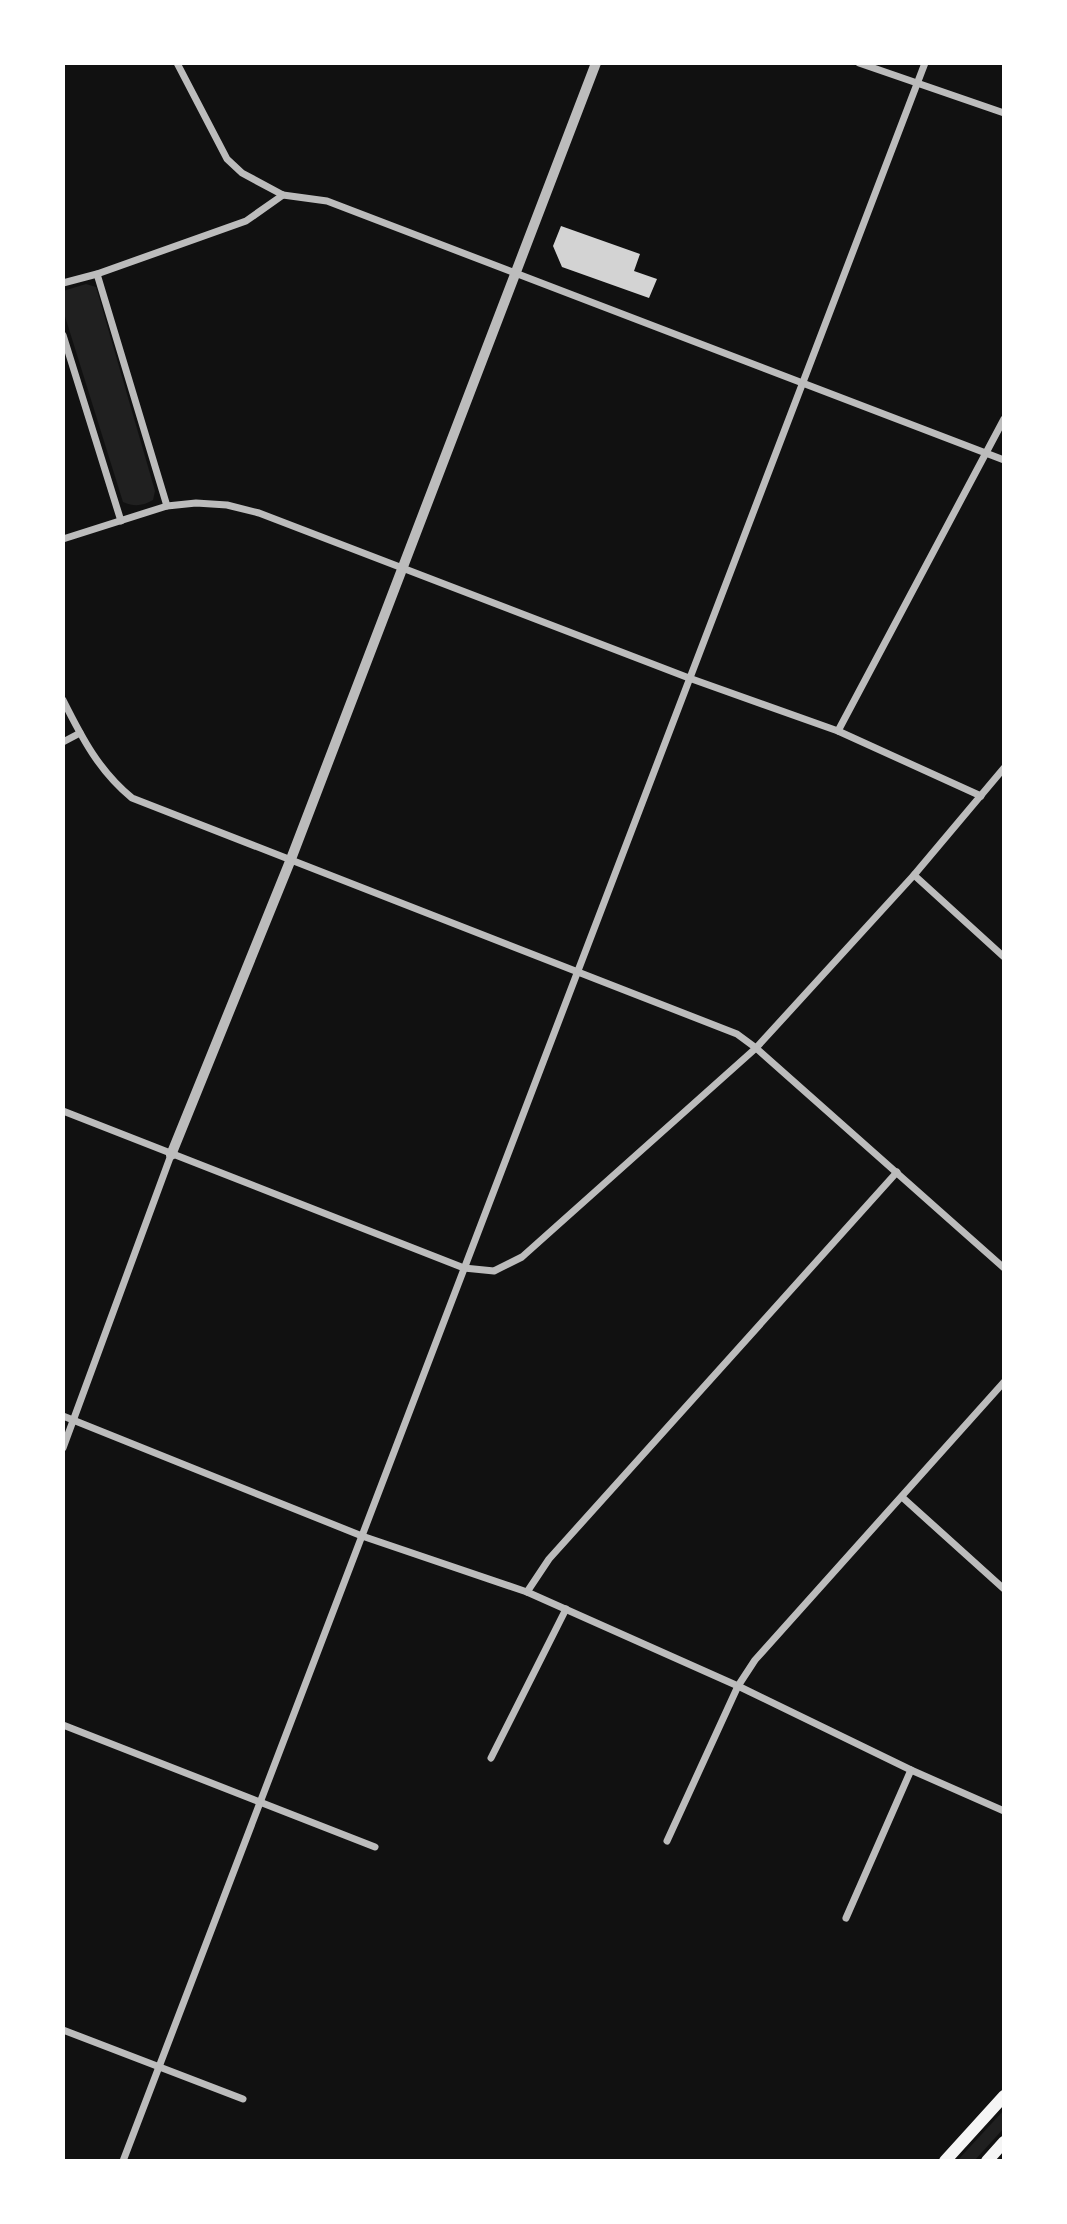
<svg xmlns="http://www.w3.org/2000/svg" width="1067" height="2224" viewBox="0 0 1067 2224" font-family="'DejaVu Sans',sans-serif">
<style>
.green{fill:#202020}
.building{fill:#d3d3d3}
.lines{fill:none;stroke-linecap:round;stroke-linejoin:round}
.minor{stroke:#bcbcbc;stroke-width:7}
.tertiary{stroke:#bcbcbc;stroke-width:10}
.primary{stroke:#f5f5f5;stroke-width:12}
</style>
<rect width="100%" height="100%" fill="#111"/>
<g class="green">
<path d="M86,284L96,287L155,491L153,500C142,506 135,507 123,502L63,310V291Z"/>
<polygon points="1004,2110 1004,2128 974,2161 957,2161"/>
</g>
<polygon class="building" points="561,226 640,254 634,271 657,279 649,298 562,267 553,246"/>
<g class="lines">
<g class="minor">
<polyline points="177,63 227,159 242,173 283,195 327,201 1004,460"/>
<polyline points="859,63 1004,113"/>
<polyline points="97,274 167,506"/>
<polyline points="63,283 97,274 246,221 283,195"/>
<polyline points="63,335 121,521"/>
<polyline points="63,539 167,506 196,503 227,505 259,513 689,678 838,731 981,796"/>
<path d="M63,700C82,738 99,771 132,798L737,1034L756,1048L1004,1268"/>
<polyline points="838,731 1004,419"/>
<polyline points="63,742 80,733"/>
<polyline points="914,875 1004,957"/>
<polyline points="63,1111 464,1268 494,1271 522,1257 756,1048 914,875 1004,768"/>
<polyline points="63,1416 362,1536 527,1592 738,1686 911,1770 1004,1811"/>
<polyline points="63,1448 171,1155"/>
<polyline points="902,1497 1004,1589"/>
<polyline points="527,1592 549,1559 897,1172"/>
<polyline points="63,1725 375,1847"/>
<polyline points="491,1758 566,1609"/>
<polyline points="667,1841 738,1686 755,1660 1004,1382"/>
<polyline points="846,1918 911,1770"/>
<polyline points="63,2030 243,2099"/>
<polyline points="123,2161 925,63"/>
</g>
<polyline class="tertiary" points="171,1155 291,859 596,63"/>
<g class="primary">
<polyline points="945,2161 1004,2096"/>
<polyline points="987,2161 1004,2142"/>
</g>
</g>
<rect width="1067" height="2224" fill="none" stroke="#ffffff" stroke-width="130"/>
</svg>
